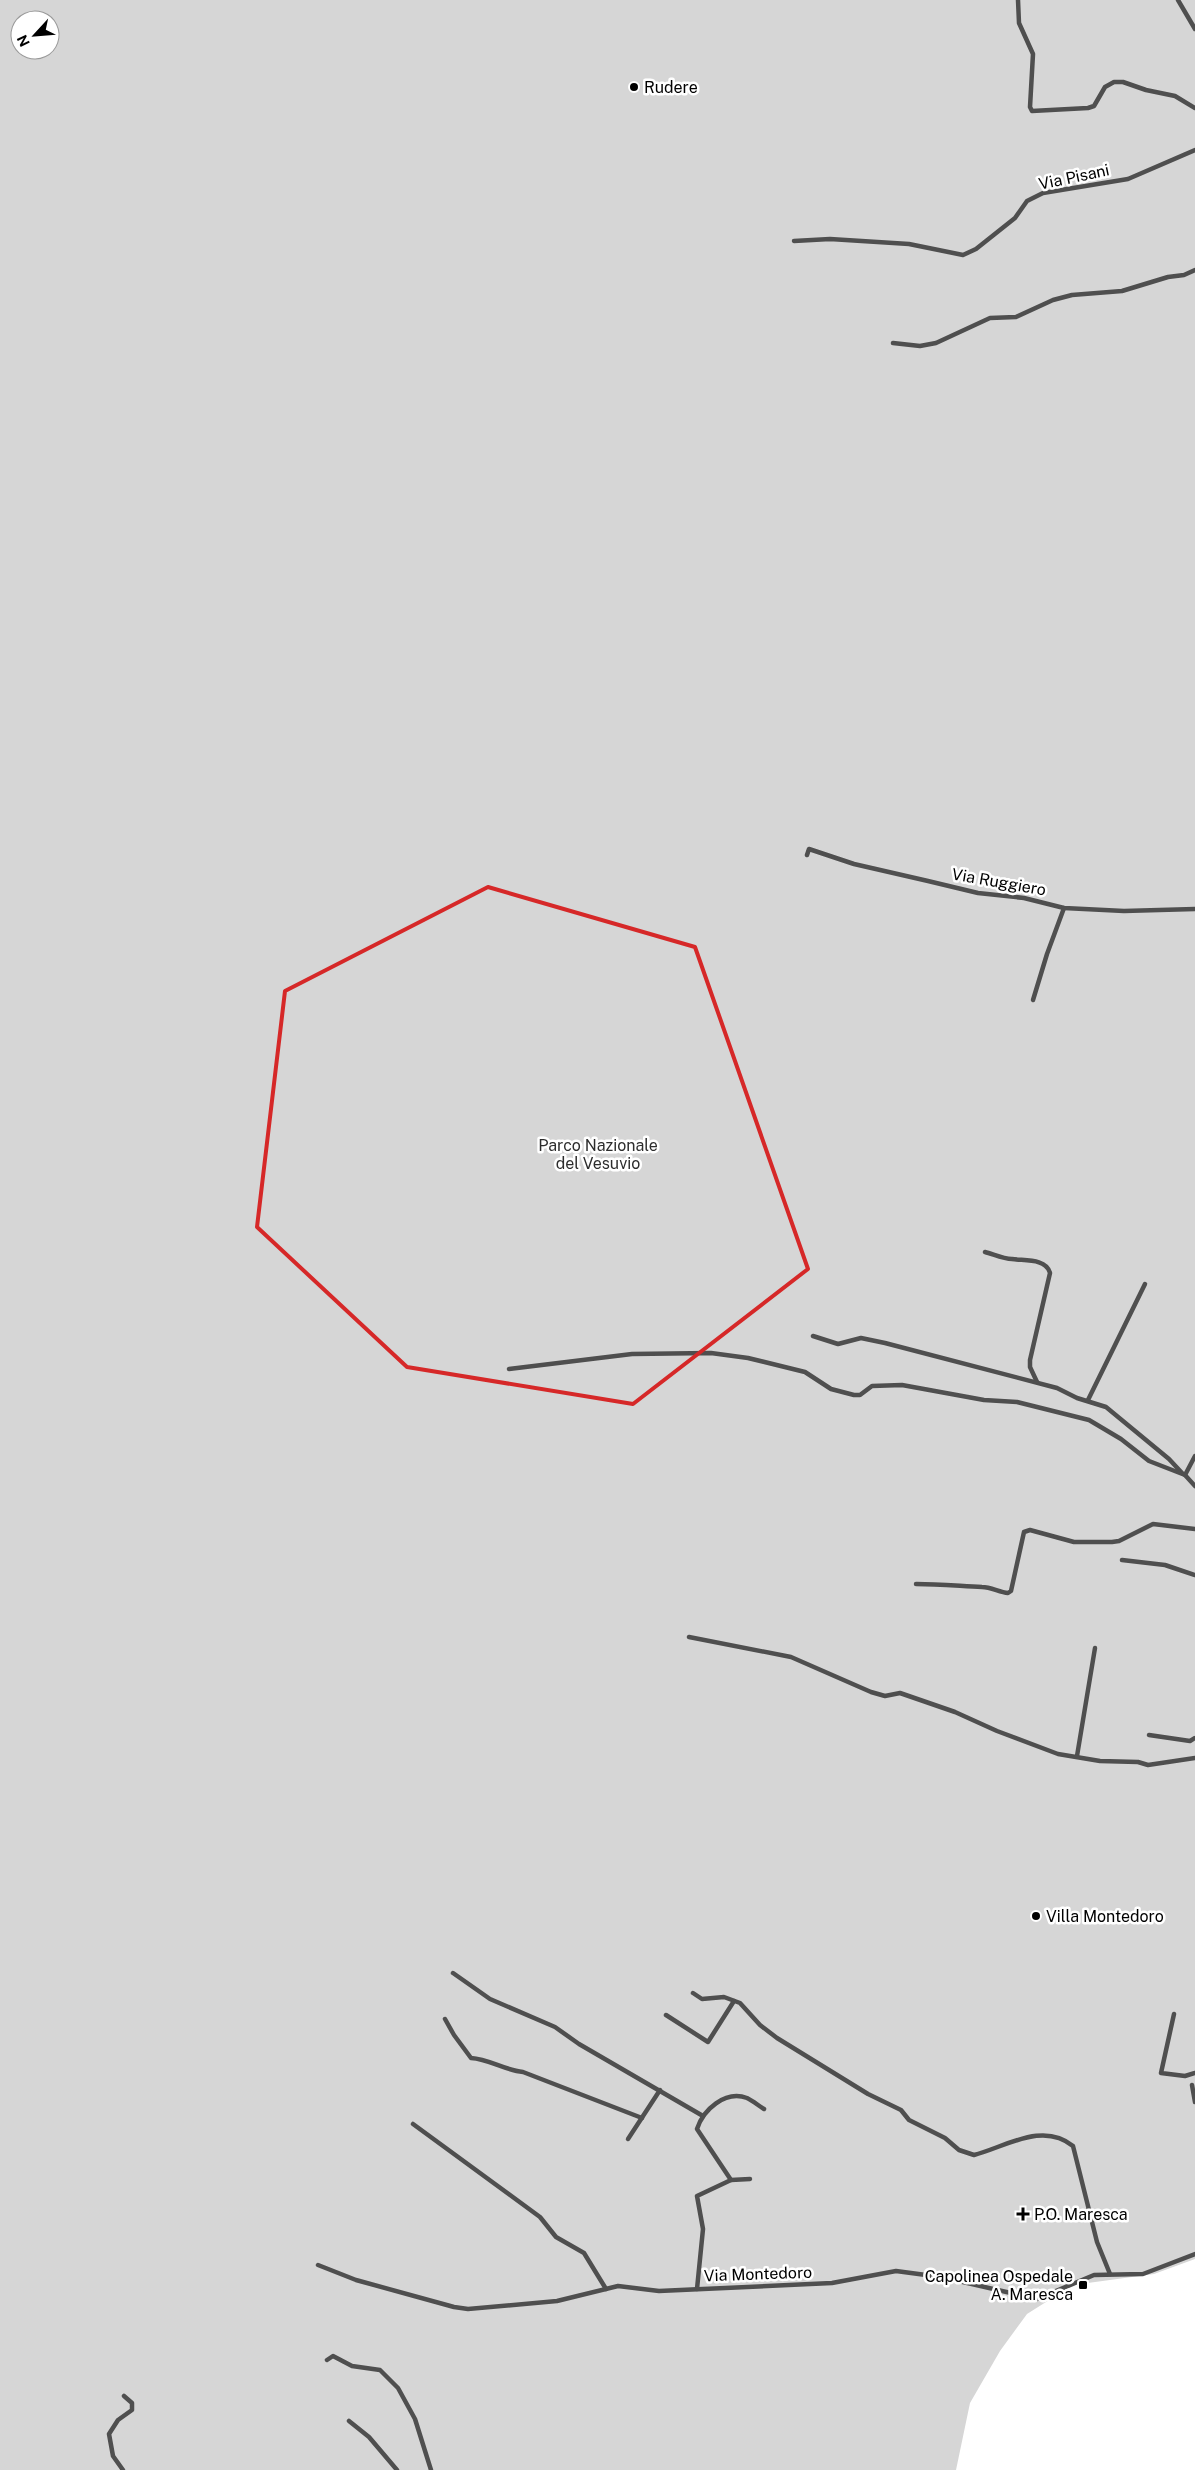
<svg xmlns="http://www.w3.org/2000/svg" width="1195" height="2470" viewBox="0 0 1195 2470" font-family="'Public Sans',sans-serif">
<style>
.green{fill:#d6d6d6;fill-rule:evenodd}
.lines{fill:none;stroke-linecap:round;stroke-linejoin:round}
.minor{stroke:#4f4f4f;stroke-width:4.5}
.marked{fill:none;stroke:#d62828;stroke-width:4;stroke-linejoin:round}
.poi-dot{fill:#000;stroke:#fff;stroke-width:2}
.labels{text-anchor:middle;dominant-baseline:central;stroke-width:5;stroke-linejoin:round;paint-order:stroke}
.poi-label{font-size:16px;fill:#000;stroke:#fff;text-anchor:start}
.street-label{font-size:16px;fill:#000;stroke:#fff}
.park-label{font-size:16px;fill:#2d2d2d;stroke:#fff}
</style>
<rect width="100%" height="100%" fill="#fff"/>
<path class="green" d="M0,0H1195V2259L1154,2274L1073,2285L1027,2314L1000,2351L970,2403L956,2470H0ZM20,20H50V50H20Z"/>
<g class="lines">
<g class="minor">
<polyline points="1018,0 1019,23 1033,54 1030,107 1032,111 1088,108 1094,106 1105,87 1114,82 1123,82 1146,90 1175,96 1195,108"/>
<polyline points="1178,0 1195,29"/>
<polyline points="794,241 830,239 909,244 963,255 976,249 1015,218 1027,201 1043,193 1128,179 1195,150"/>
<polyline points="893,343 920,346 936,343 990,318 1016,317 1053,300 1072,295 1122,291 1168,277 1184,275 1195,270"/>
<polyline points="807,855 809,849 854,864 928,881 978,893 1024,898 1064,908 1124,911 1195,909"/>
<polyline points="1033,1000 1047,954 1064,908"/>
<path d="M985,1252C993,1254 1003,1259 1012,1259C1024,1261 1046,1258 1050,1273L1030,1360V1367L1037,1382"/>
<polyline points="813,1336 838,1344 861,1338 885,1343 1057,1388 1077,1398 1106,1407 1169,1459 1182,1473"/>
<polyline points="509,1369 632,1354 711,1353 748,1358 805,1372 831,1389 854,1395 860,1395 872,1386 902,1385 984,1400 1017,1402 1089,1420 1121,1439 1149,1461 1185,1475 1195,1486"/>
<polyline points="1088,1400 1145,1284"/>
<polyline points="1185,1475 1195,1456"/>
<polyline points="1122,1560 1165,1565 1195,1575"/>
<path d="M916,1584C938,1584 960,1586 982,1587C991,1587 999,1592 1008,1593L1011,1591L1024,1532L1030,1530L1074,1542H1112L1119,1541L1153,1524L1195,1529"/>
<polyline points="689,1637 791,1657 871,1692 885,1696 900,1693 955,1712 997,1731 1058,1754 1100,1761 1138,1762 1148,1765 1195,1758"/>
<polyline points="1149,1735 1190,1741 1195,1738"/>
<polyline points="1077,1756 1095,1648"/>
<polyline points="453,1973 490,1999 555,2027 579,2044 703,2116"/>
<path d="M693,1993L702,1999L724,1997L740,2003L760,2025L777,2038L868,2094L901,2110L909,2120L945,2138L959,2150L974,2155C1005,2147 1043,2121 1073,2146L1097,2242L1110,2274"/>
<polyline points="1174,2014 1161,2073 1185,2076 1195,2073"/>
<polyline points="666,2015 708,2042 734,2001"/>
<path d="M445,2019L454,2035L471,2058C489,2059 504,2070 523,2072L642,2118"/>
<polyline points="1192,2085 1195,2102"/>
<polyline points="413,2124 540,2217 556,2237 584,2253 606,2289"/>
<polyline points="628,2139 660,2090"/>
<path d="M731,2180L697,2129C703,2110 725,2090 747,2098C753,2101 759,2106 764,2109"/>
<polyline points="318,2265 356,2280 454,2307 468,2309 557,2301 618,2286 659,2291 832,2283 896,2271 941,2277 1037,2299 1094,2275 1143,2274 1195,2254"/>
<polyline points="697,2289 703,2229 697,2196 731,2180 750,2179"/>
<polyline points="327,2360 333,2356 352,2366 380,2370 398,2388 415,2419 431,2470"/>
<polyline points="349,2421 369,2437 397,2470"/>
<polyline points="123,2470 113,2456 109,2434 118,2420 132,2410 132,2403 124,2396"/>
</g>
</g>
<path class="marked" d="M488,887L695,947L808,1269L633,1404L407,1367L257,1227L285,991Z"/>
<g class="poi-dot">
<circle cx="634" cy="87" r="5"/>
<circle cx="1036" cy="1916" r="5"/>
<path d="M1020.5 2206.5h5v5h5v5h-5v5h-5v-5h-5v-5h5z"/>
<rect x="1078" y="2280" width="10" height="10" rx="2.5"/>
</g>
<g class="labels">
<g class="poi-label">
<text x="644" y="87">Rudere</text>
<text x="1046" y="1916">Villa Montedoro</text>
<text x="1034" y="2214">P.O. Maresca</text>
<text x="1073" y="2276" text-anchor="end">Capolinea Ospedale<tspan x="1073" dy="18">A. Maresca</tspan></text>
</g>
<g class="street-label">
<text transform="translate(1074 177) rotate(-12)">Via Pisani</text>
<text transform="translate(999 882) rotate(10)">Via Ruggiero</text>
<text transform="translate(758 2274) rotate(-2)">Via Montedoro</text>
</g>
<g class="park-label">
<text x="598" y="1145">Parco Nazionale<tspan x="598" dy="18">del Vesuvio</tspan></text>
</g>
</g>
<g transform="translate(35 35) rotate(244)"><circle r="24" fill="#ffffff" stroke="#999999"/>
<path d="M0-4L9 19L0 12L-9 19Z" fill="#000000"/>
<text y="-8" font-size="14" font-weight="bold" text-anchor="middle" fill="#000000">N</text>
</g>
</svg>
